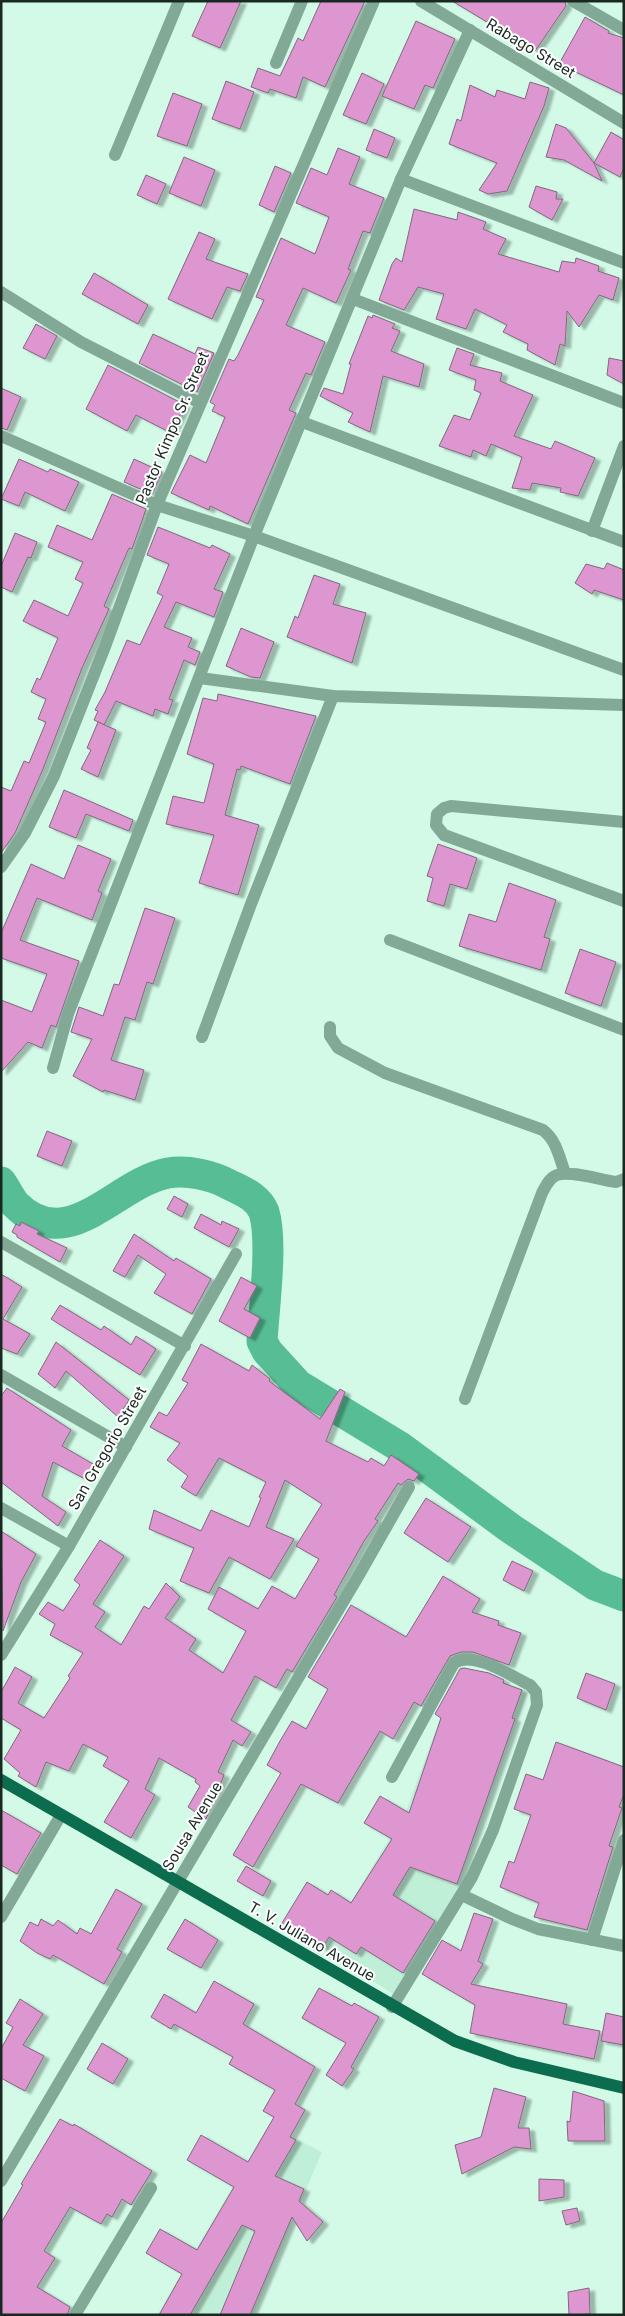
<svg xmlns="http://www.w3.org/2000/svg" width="625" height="2316" viewBox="0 0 625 2316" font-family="Inter,sans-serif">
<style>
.built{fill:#c0efd8}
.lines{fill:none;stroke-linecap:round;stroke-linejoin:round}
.river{stroke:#56bd94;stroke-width:31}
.building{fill:#de96d1;stroke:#83677e;filter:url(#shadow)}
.minor{stroke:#81a996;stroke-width:12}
.major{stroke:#0b6d4e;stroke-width:12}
.labels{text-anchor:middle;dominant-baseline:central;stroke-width:4;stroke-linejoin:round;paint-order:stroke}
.street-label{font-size:15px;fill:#192821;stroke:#fff}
</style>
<defs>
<filter id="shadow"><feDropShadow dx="5.5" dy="3" stdDeviation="1" flood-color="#0004"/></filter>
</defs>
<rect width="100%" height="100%" fill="#d2fae7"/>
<g class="built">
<polygon points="459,1666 528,1691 459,1886 393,1994 323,1948 406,1811"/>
<polygon points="269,2125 322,2152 253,2315 157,2315"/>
</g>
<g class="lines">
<path class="river" d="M1,1182C6,1189 10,1198 15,1204C68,1258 115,1183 168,1173C188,1170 212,1175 230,1185C244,1192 258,1197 264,1212C273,1241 264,1308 262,1341L267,1351L298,1385L400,1447L510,1528L595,1585L624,1596"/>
</g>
<g class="building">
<polygon points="208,1 241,1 220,48 192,36"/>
<polygon points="321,1 365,1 325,87 303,77 296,98 270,89 268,93 251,87 258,68 280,76 298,38 303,41"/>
<polygon points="452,1 565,1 566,6 535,51 489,19 487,22"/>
<polygon points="585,17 609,31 608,33 624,38 624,95 559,64"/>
<polygon points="416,21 455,39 433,88 425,85 414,109 382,96"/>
<polygon points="362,73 384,84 366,124 343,115"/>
<polygon points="226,81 254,92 240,129 212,119"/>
<polygon points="530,82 549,88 544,106 507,191 488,194 479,190 497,163 449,144 457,119 461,121 470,85 495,97 497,90 525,99"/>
<polygon points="173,93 202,104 187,146 157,136"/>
<polygon points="556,124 566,128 594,163 602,181 564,160 546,157"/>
<polygon points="374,129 395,138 387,158 366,150"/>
<polygon points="611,132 624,140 624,168 620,177 594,163"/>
<polygon points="338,148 360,157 349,184 384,198 370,233 363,231 348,269 351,270 336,303 303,288 286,325 325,342 311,375 306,373 289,410 296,413 248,524 210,506 209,510 171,493 190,455 206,463 225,417 212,411 215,405 210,402 229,359 234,361 238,355 264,300 256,297 281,238 315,254 329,217 296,203 311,168 327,175"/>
<polygon points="184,157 215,170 201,206 169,193"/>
<polygon points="275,166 291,173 274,212 259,205"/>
<polygon points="146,175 166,184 157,204 137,195"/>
<polygon points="536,186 557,192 556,199 563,199 552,220 529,207"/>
<polygon points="414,209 457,220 458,212 486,222 483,229 506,239 498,254 559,272 562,261 575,263 576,258 599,266 598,271 619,278 613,300 599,295 579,327 567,311 565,346 560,344 555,365 527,350 528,344 503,332 507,325 475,309 466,329 436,319 444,294 418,287 404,310 379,300 392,264 396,258 402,262"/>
<polygon points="199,232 215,239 206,259 248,274 240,291 227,287 212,319 168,299"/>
<polygon points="94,273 148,305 138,324 82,294"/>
<polygon points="373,315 395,324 392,328 400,331 391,351 424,364 419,387 383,376 370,432 348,422 353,413 320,396 324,388 343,394 351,364 349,364 368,316 372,318"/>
<polygon points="36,324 57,336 45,359 23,348"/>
<polygon points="153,334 195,354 198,347 214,353 197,392 139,363"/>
<polygon points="457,348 474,354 470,365 502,373 500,381 533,395 514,436 551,449 555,441 595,458 578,496 560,492 561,488 532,483 530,490 512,488 522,457 491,444 486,456 473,450 471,457 439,446 454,415 470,420 481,393 474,390 476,380 449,370"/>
<polygon points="609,358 624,361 624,384 607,375"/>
<polygon points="108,365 185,405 171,433 136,415 127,431 86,409"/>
<polygon points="1,388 21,397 7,430 1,428"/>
<polygon points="19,459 48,472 50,469 79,482 65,511 25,492 19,506 1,499"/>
<polygon points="134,459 162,472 152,494 124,482"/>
<polygon points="112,494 146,509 142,521 132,549 129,548 104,606 109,609 82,668 43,769 15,833 1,853 1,787 11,791 24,761 29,763 46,722 38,719 46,699 31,692 37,678 40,680 58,638 23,621 34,600 68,616 83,583 75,579 83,562 48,547 57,525 92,540"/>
<polygon points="158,527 210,548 212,545 230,554 214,589 223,592 214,617 176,602 164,627 192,638 188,647 200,652 195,665 184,660 169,699 173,700 168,714 155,709 153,716 116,701 104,725 94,720 98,711 95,710 105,692 127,640 140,645 163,596 157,593 169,564 147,555"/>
<polygon points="15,533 37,542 31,558 28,557 12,592 1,587 1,566"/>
<polygon points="607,563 624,570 624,600 594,590 592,594 575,583 586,564 604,569"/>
<polygon points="314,575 340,584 333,604 366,613 352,663 287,637 295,616 298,618"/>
<polygon points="241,628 274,642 260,678 251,677 226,666"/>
<polygon points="218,694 316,716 290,784 241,766 240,770 237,769 225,815 259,825 238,895 199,883 214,835 166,824 173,796 204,803 214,764 187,754 203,698 217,701"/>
<polygon points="98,722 116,730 98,777 81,769 91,750 87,748"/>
<polygon points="64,790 133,820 129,831 86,814 76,838 49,827"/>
<polygon points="438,844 477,858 467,889 450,884 444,906 427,901 433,878 427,876"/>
<polygon points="78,845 111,859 98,891 102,893 92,920 37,898 20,940 79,961 56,1027 51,1025 42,1048 28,1042 1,1072 1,1000 32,1012 47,974 1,958 1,933 31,864 64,879"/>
<polygon points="509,883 556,900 544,937 550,939 541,970 459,946 469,914 496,922"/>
<polygon points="145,908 175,918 153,984 147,982 135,1020 125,1017 111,1060 144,1070 135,1100 104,1090 103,1092 73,1076 92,1039 71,1032 79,1007 103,1016 114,984 119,985"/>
<polygon points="580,949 616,962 601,1006 565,993"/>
<polygon points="47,1131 72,1141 62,1166 37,1156"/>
<polygon points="174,1196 188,1204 182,1217 167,1209"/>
<polygon points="201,1214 221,1225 222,1221 239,1229 229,1247 194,1228"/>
<polygon points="21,1222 39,1231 37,1234 67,1248 60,1262 17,1237 17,1235 12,1232 16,1224 20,1226"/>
<polygon points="134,1234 174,1261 176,1258 211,1279 192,1314 154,1293 166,1274 138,1255 125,1277 113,1271"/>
<polygon points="1,1274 22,1287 3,1319 30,1334 17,1354 1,1348"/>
<polygon points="241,1277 257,1286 244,1309 260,1318 250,1338 219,1321"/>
<polygon points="60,1305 101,1330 104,1326 131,1345 136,1336 156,1349 140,1375 51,1319"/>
<polygon points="56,1342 129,1400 118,1417 66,1371 55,1388 38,1374"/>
<polygon points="201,1344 249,1371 252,1365 270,1379 269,1381 320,1419 340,1389 345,1392 326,1441 368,1462 371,1458 384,1466 391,1455 419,1474 414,1481 408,1479 401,1485 398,1483 375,1519 378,1521 364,1541 334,1595 337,1597 292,1672 287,1669 276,1688 255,1676 231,1720 251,1732 242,1746 233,1740 218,1772 224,1775 206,1819 188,1807 200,1786 195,1782 196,1779 159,1758 145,1789 155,1795 131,1838 104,1822 129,1781 103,1766 108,1757 83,1744 69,1771 46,1762 36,1787 18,1776 20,1773 4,1759 21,1730 1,1718 1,1692 15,1667 32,1677 18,1703 44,1718 70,1678 68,1676 83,1653 50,1635 55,1624 39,1614 48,1602 63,1611 80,1585 74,1580 100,1540 124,1556 93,1604 105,1612 95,1627 121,1645 144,1606 149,1609 166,1583 180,1597 165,1618 196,1639 189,1650 223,1673 246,1631 208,1609 219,1587 258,1609 272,1586 295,1599 319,1559 296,1546 322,1504 285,1480 266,1527 294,1539 270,1579 229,1557 209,1593 180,1581 194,1548 149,1529 154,1510 201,1531 211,1510 249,1527 261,1498 259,1497 266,1482 219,1458 196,1496 181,1487 188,1476 167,1460 180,1443 150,1427 159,1412 167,1416 188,1383 182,1380"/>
<polygon points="7,1388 71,1430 62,1446 93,1464 85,1479 53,1462 42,1496 66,1512 58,1526 1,1482 1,1396"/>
<polygon points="426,1498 471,1527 448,1562 404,1533"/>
<polygon points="1,1531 36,1554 21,1582 3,1631"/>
<polygon points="512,1561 533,1571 524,1591 503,1580"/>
<polygon points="443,1576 480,1599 472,1612 499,1621 498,1625 521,1633 509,1665 473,1652 461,1652 450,1656 421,1706 414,1702 393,1739 380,1731 338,1803 301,1784 253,1867 233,1855 281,1773 267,1765 280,1741 292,1721 306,1729 328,1689 308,1677 351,1605 406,1637"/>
<polygon points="464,1668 489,1673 504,1680 503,1683 522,1690 512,1718 515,1719 457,1884 410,1867 393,1895 435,1921 403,1973 361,1947 356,1954 329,1937 322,1948 282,1923 307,1882 328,1895 331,1890 351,1903 392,1839 364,1823 380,1796 409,1813 441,1718 435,1714 460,1669"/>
<polygon points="586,1673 615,1684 606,1710 577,1698"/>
<polygon points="556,1742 624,1767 624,1794 619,1807 622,1808 609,1846 613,1847 587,1930 534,1917 539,1903 500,1887 509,1861 514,1863 531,1815 514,1809 526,1774 543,1780"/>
<polygon points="1,1810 41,1833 17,1874 1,1865"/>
<polygon points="246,1866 271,1881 263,1896 237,1881"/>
<polygon points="116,1889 142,1904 117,1949 122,1952 104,1984 53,1955 50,1959 37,1953 20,1941 30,1922 38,1926 41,1919 53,1926 58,1920 77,1934 80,1928 91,1934"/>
<polygon points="474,1913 493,1919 478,1961 483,1964 471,1984 567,2004 563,2024 600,2031 594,2059 470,2033 475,2005 422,1974 442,1940 461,1951"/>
<polygon points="185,1919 218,1940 201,1968 167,1949"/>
<polygon points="214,1981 254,2004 243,2024 315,2067 295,2104 305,2110 290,2137 296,2140 275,2176 304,2189 299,2201 323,2222 307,2241 292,2217 250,2315 220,2315 255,2231 242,2225 190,2315 159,2315 182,2274 146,2253 160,2229 197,2250 234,2187 187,2160 201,2135 248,2162 274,2117 263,2111 275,2090 229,2064 233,2057 174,2024 171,2029 151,2017 164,1994 196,2013"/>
<polygon points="319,1988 352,2006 354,2003 379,2017 351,2067 354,2069 342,2086 326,2075 346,2043 302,2018"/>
<polygon points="20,1999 43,2014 23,2045 44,2056 25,2091 1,2078 1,2049 13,2027 6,2023"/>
<polygon points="606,2013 624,2017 624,2045 601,2041"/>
<polygon points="102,2043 128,2059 113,2084 87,2069"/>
<polygon points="494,2088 526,2097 518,2128 529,2128 531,2149 514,2147 462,2174 455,2145 481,2137"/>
<polygon points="573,2091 604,2101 605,2141 568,2141 567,2121 570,2122"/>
<polygon points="60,2119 73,2126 74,2124 152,2171 131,2205 122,2199 112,2217 107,2214 101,2224 70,2207 44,2251 55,2258 37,2287 70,2307 67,2315 1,2315 1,2223 23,2185 21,2184"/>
<polygon points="539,2179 564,2180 564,2197 539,2201"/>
<polygon points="577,2208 580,2221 566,2225 562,2211"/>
<polygon points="589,2288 590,2314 569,2315 568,2292"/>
</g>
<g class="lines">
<g class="minor">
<polyline points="421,1 624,123"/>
<polyline points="573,1 624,30"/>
<polyline points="276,63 302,1"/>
<polyline points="115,155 179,1"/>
<polyline points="401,179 624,263"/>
<polyline points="1,292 81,342 200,403"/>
<polyline points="353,299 624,403"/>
<polyline points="302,422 624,542"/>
<polyline points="1,436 157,505 254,536 624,670"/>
<polyline points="592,531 624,446"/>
<polyline points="200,678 333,696 624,705"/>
<polyline points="624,822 451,806 444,808 437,814 436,825 444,835 624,901"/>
<polyline points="1,867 25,833 54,776 106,644 157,505 374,1"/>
<polyline points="390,940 624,1030"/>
<path d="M330,1027V1036L338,1048L385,1073L543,1130C557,1141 559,1157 565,1173"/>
<polyline points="202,1037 251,904 333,696"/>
<polyline points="53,1068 68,1014 254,536 401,179 470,30"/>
<polyline points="1,1242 185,1346"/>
<polyline points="1,1375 126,1447"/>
<path d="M465,1399L542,1193C546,1186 549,1178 557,1175C570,1170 601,1180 616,1182L624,1179"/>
<polyline points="1,1508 69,1546"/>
<polyline points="1,1655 69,1546 236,1254"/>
<polyline points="462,1895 510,1918 538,1929 624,1946"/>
<polyline points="1,1917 61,1815"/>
<polyline points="592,1940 624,1840"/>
<path d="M392,2007L472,1877L493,1830L537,1705L536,1692L530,1685C511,1676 473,1650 454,1663L392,1777"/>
<polyline points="1,2181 359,1575 409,1487"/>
<polyline points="75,2315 151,2188"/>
</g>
<polyline class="major" points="1,1780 455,2041 514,2062 624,2088"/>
</g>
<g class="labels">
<g class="street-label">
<text transform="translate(531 48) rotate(31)">Rabago Street</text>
<text transform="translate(172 428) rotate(-67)">Pastor Kimpo Sr. Street</text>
<text transform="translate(107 1448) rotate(-60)">San Gregorio Street</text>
<text transform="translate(192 1826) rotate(-59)">Sousa Avenue</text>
<text transform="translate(312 1941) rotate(30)">T. V. Juliano Avenue</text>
</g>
</g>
<rect width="625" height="2316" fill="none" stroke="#192821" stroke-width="5"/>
</svg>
